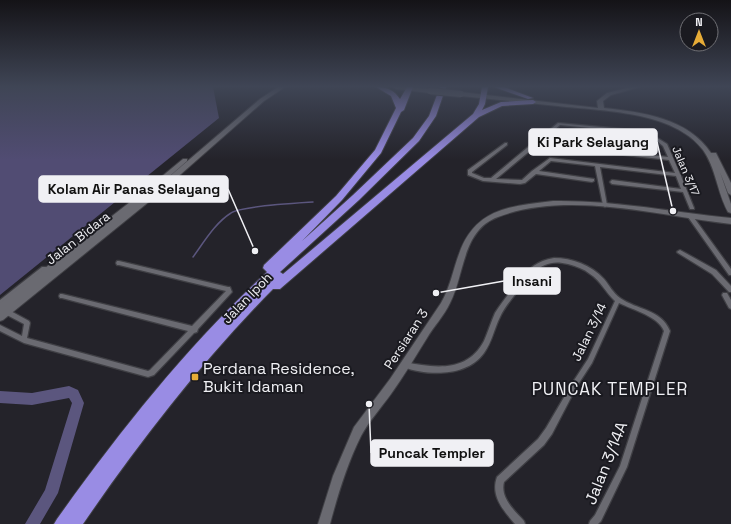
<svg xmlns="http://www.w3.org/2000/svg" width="731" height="524" viewBox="0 0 731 524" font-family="'Space Grotesk',sans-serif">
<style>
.forest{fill:#514c73}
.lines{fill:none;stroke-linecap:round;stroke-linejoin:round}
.stream{stroke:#5b567e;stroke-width:1.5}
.river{fill:#5b567e;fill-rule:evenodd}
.street-casing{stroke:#3f3f44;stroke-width:2.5}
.secondary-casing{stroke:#3f3f44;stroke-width:2}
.highway-casing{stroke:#3f3f44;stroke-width:2}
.street{fill:#6a6a71;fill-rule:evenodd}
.secondary{fill:#6a6a71;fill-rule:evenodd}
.highway{fill:#998ce4;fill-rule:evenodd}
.secondary-bridge-casing{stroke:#3f3f44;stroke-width:8;stroke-linecap:butt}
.secondary-bridge{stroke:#6a6a71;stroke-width:6}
.poi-dot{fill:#e7ac37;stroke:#1a1a20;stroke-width:1.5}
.labels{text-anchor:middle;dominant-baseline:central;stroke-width:4;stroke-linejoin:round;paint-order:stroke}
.far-street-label{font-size:11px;fill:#f0f0f4;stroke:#1a1a20}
.street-label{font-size:13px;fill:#f0f0f4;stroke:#1a1a20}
.near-poi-label{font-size:16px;fill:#f0f0f4;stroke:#1a1a20;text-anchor:start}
.near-street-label{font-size:16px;fill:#f0f0f4;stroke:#1a1a20}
.near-neighbourhood-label{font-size:17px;letter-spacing:1px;fill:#f0f0f4;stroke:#1a1a20}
.leader{fill:none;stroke:#f0f0f4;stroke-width:1.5}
.callout-dot{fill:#f0f0f4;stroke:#1a1a20;stroke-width:1.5}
.callout{fill:#f0f0f4;stroke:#f0f0f4;stroke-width:1.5}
.callout-label{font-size:14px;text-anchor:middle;font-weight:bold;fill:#111}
</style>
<rect width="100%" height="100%" fill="#24232a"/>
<polygon class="forest" points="0,87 213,87 219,118 0,295"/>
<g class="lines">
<path class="stream" d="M193,257C204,242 215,223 231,213C241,206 298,203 313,202"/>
<polygon class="river" points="69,386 78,390 84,403 58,493 40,524 25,524 45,490 72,403 69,398 32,405 0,403 0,391 32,393"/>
<defs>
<g id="street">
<path d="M558,123L643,131L659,139L667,144L680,174L681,175V176L694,208V209H690L683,192L612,184L610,182L612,180L681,189L676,176L600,167L607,205L605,207L603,205L595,166L551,161L539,171L594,179V181L592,182L536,174L525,183L520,184L483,181L468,175V170L505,143H507V145L472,172V173L484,178H491L533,143L534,142H535ZM560,125L641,133L657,141L663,146L668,157L540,142ZM537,145L669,160L675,173L550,158L532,171L522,180L496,179Z"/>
<polygon points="690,214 692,215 731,269 731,275 729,275 688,217 687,216"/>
<polygon points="680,250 716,270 731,286 731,292 729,292 712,274 678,253 677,252 678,251"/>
<path d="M554,258C572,258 591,265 604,279C609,285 613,293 620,298C637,310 661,309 670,331L627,467L601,521L598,524H589L590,521L595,515L620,466L664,331C658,316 633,310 619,303L592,363L577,386L552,434L544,445L504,482C500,498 514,510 524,521L525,524H515C504,511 490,496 497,477L538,439L546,428L573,382L588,359L615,301C606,293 601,281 590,274C584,269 576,266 568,264C543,257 531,274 517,292C511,300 504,308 500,317C494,329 492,342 484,353C467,377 428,376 403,367L402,365L403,363L405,362C434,368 467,373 484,341C488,332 491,322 495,313C502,302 511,291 519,281C529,268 537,261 554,258Z"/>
<polygon points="117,261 119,261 228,287 230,287 232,292 198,329 197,332 194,333 154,375 148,377 24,343 0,331 0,325 22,336 24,324 5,314 4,312 5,310 7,309 29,321 30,323 27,338 148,371 150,370 188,331 62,298 60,298 59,296 60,294 62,294 192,326 226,291 119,265 117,265 116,263"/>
<polygon points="42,267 46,267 47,269 46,271 0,306 0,300"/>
<polygon points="723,293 727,293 731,300 731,309 729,308 723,297 722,295"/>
</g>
<g id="secondary">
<polygon points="278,87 285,87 264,101 156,196 3,320 0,321 0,303 143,192 183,159 187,159 187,161 149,194 260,99"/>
<polygon points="393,87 409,87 430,89 433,91 430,93 396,89"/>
<path d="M631,87H640L611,95L603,101L604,108C642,112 688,118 711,153H716L731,183V195L728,193L720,172L731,204V213L728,212C717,192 716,168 703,150C674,111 602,111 558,106C526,103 493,99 461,96L458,94L461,92L598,108L597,101L607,93Z"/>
<path d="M553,201C613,200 672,212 731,218V224C659,216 568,190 498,217C462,230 465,274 450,303C444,316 434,326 427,338C415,357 404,376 391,394C381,408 369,421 361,436C347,464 338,494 330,524H318L333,476L354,427L390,379L441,303C450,288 453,270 459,254C475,208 511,206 553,201Z"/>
</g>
<g id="highway">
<path d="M376,87C387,87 394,90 400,99L407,87H413L404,110L401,112L381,153L342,200L302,241L353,195L413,138L429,116L440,87H446L436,116L419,141L359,200L280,272L283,274L473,114L479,104L482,87H488L485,104L482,110L501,102L533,100L536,102L533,104L502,106L479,117L280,289H273C202,361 140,441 83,524H54L57,519C120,431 188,345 267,272L263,268L264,265L336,196L375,150L396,108L391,96Z"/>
<polygon points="494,87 504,87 533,98 528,99"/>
</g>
</defs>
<use href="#street" class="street-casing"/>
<use href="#secondary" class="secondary-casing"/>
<use href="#highway" class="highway-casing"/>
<use href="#street" class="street"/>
<use href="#secondary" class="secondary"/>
<use href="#highway" class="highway"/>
<defs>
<polyline id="secondary-bridge" points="430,91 461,94"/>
</defs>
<use href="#secondary-bridge" class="secondary-bridge-casing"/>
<use href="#secondary-bridge" class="secondary-bridge"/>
</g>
<linearGradient id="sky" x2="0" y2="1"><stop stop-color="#141317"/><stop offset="0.54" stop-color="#3f4555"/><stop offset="1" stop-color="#3f4555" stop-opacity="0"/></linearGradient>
<rect width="731" height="160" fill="url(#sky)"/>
<rect class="poi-dot" x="191" y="373" width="8" height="8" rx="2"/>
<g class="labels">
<g class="far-street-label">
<text transform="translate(686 171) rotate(67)">Jalan 3/17</text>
</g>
<g class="street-label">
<text transform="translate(78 238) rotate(-38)">Jalan Bidara</text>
<text transform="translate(247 298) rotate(-46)">Jalan Ipoh</text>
<text transform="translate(589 332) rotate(-64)">Jalan 3/14</text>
<text transform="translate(406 339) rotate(-57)">Persiaran 3</text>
</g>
<g class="near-poi-label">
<text x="203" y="368">Perdana Residence,<tspan x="203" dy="18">Bukit Idaman</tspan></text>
</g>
<g class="near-street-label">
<text transform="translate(606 463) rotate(-68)">Jalan 3/14A</text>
</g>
<g class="near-neighbourhood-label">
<text x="610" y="389">PUNCAK TEMPLER</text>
</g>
</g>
<path class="leader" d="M673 211L657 142M255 251L228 189M436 293L504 281M369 404L371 453"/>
<g class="callout-dot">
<circle cx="673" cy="211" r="4"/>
<circle cx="255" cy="251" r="4"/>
<circle cx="436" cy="293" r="4"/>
<circle cx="369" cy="404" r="4"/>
</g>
<g class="callout">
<rect x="529" y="129" width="128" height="26" rx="4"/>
<rect x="39" y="176" width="189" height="26" rx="4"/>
<rect x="504" y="268" width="56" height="26" rx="4"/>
<rect x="371" y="440" width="122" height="26" rx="4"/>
</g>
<g class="callout-label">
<text x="593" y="147">Ki Park Selayang</text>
<text x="134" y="194">Kolam Air Panas Selayang</text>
<text x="532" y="286">Insani</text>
<text x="432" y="458">Puncak Templer</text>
</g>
<g transform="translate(699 32)"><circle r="19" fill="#1a1a20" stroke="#707075"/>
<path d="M0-3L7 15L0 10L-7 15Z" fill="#e7ac37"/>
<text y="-6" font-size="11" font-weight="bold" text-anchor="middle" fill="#f0f0f4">N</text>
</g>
</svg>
